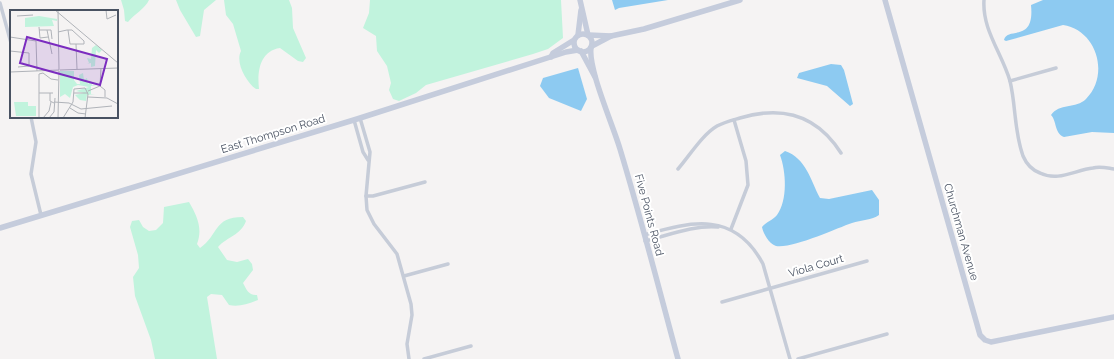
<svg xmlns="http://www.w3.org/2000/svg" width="1114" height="359" viewBox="0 0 1114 359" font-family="Raleway,sans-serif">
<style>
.green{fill:#c1f3dd}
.water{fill:#8dcaf1}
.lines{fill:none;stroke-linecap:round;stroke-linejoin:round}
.street{stroke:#c6ccd8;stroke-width:3.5}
.secondary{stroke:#c5ccdc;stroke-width:5.5}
.labels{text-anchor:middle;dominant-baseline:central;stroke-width:4;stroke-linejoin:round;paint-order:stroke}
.street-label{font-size:11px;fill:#495262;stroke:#fff}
.inset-road{fill:none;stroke:#b0b3b9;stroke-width:1}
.view{fill:#7b2cbf;fill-opacity:0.15;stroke:#7b2cbf;stroke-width:2}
.inset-edge{fill:none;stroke:#495262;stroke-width:2}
</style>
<rect width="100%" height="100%" fill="#f5f3f3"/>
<g class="green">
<path d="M121,0H149C145,9 134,14 128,22L125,21L124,10Z"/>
<polygon points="176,0 216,0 204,10 200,36 196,37 180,10"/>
<path d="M224,0H289L292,8L293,28L306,58L303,62L298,61L280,48C260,51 257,71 259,89H256C246,82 235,62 241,51L233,24L226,15Z"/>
<polygon points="370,0 561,0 563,38 548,49 533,54 426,85 416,93 399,101 393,99 389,90 391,83 387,66 377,51 376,36 363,28 369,13"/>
<path d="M189,202C197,216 203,228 197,244L200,248C219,235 213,217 243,217L246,221C241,235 227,237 218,247L227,260L237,262L248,259L252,264L253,270L243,283C247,290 248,295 257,295L258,300C248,304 239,307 229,305L222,295L211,294L207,297L217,359H155L151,340L135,296L133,277L139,268L138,255L130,227L132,221L139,220L143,227L149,231L156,230L163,223L164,207Z"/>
</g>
<g class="water">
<polygon points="612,0 668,0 619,8 615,10"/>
<path d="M1043,0H1114V133L1092,132L1064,137C1054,133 1057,121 1051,115C1059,103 1076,109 1086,99C1110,75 1097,30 1063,25L1006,41L1004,40C1007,26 1035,44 1031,5Z"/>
<polygon points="831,64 841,65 844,70 853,104 850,106 827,86 797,78 799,73"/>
<polygon points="578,68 587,99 581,111 549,98 540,86 543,78"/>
<path d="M785,151C806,158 811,181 820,198L829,199L872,190L879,200V215C872,220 861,220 852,223C837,228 792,249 776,246C769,244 763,233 762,227C766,222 773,220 777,215C788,200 786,171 780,155Z"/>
</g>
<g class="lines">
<g class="street">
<path d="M984,0C982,30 1002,53 1010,81C1016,106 1014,131 1023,156C1026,163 1032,170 1040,173C1058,182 1075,170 1093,168C1100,166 1107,168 1114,169"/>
<polyline points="0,3 11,43"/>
<polyline points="1010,81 1056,68"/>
<polyline points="31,117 36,142 31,174 41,215"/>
<polyline points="360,118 370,152 366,196 367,210 374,224 397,254 411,304 412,315 407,344 409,359"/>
<polyline points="354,120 363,152 368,160"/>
<path d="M678,169C690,155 702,135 717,126C724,122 733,120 740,118C783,105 817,115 841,153"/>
<polyline points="366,196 373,196 425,182"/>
<polyline points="731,229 748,185 746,161 734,120"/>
<path d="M644,235C692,221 735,211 763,264L790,359"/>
<path d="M645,241C669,235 694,225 718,227"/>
<polyline points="404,276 448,264"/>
<polyline points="722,302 867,261"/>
<polyline points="424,359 471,346"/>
<polyline points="798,359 887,334"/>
</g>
<g class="secondary">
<polyline points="580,0 588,35"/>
<polyline points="885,0 980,335 985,340 991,342 1114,317"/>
<circle cx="583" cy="43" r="9"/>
<polyline points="578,35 581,10"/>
<polyline points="589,35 611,36"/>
<polyline points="592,46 611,36 644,29 740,0"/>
<path d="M591,48C588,69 613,125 620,149C641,218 659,289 678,359"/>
<polyline points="581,51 595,77"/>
<polyline points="551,57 553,53 574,40"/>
<polyline points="0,228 357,119 566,52 578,50"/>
</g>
</g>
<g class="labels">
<g class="street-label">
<text transform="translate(273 134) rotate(-17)">East Thompson Road</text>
<text transform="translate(649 215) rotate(75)">Five Points Road</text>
<text transform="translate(961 232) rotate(74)">Churchman Avenue</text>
<text transform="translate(816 266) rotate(-16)">Viola Court</text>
</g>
</g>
<g transform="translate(10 10)">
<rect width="108" height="108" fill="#f5f3f3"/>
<path d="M29,6L47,9V11L42,10L44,16L15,17V8ZM86,35L92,40L89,43L86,40L85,56L81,57V53L77,54L79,53L77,48L81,49L82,38ZM50,61H64V70L67,74H70L69,65L73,63L74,70L77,68L78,74L81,71L82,75H88L81,76V84H85L77,85L76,91L70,90L65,85L74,83L66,81L79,77L68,75L63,77L60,88L55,84L50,87ZM4,92H18V96H26V106H6Z" fill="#c1f3dd"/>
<path class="inset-road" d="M45,0L108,53M48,0L49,60M96,0L97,9L106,5M7,6L23,5M29,17L30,28L38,27M29,20H41L42,29M37,20L42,44M48,22L57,20H62L74,31V34H60L58,20M0,27L26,31L27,61M66,34L67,59M0,41L19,43V56L8,57M50,60L108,58M0,62L49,60M0,76V98M90,76L91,58M90,76L95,80V87M78,81L90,76M29,83H43M40,83V91L44,93M64,83H78M78,87L97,88L108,94M44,92L59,93L71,99L102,96M60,98L68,103L76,104M29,108V64L33,63L41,69L48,70M33,108L39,101L41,92M39,108L44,102L45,88M48,108L49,61M53,108L63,92L64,79L75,78L78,84L75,108"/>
<path class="view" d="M17,27L97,49L90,75L10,53Z"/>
<rect width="108" height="108" class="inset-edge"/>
</g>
</svg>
